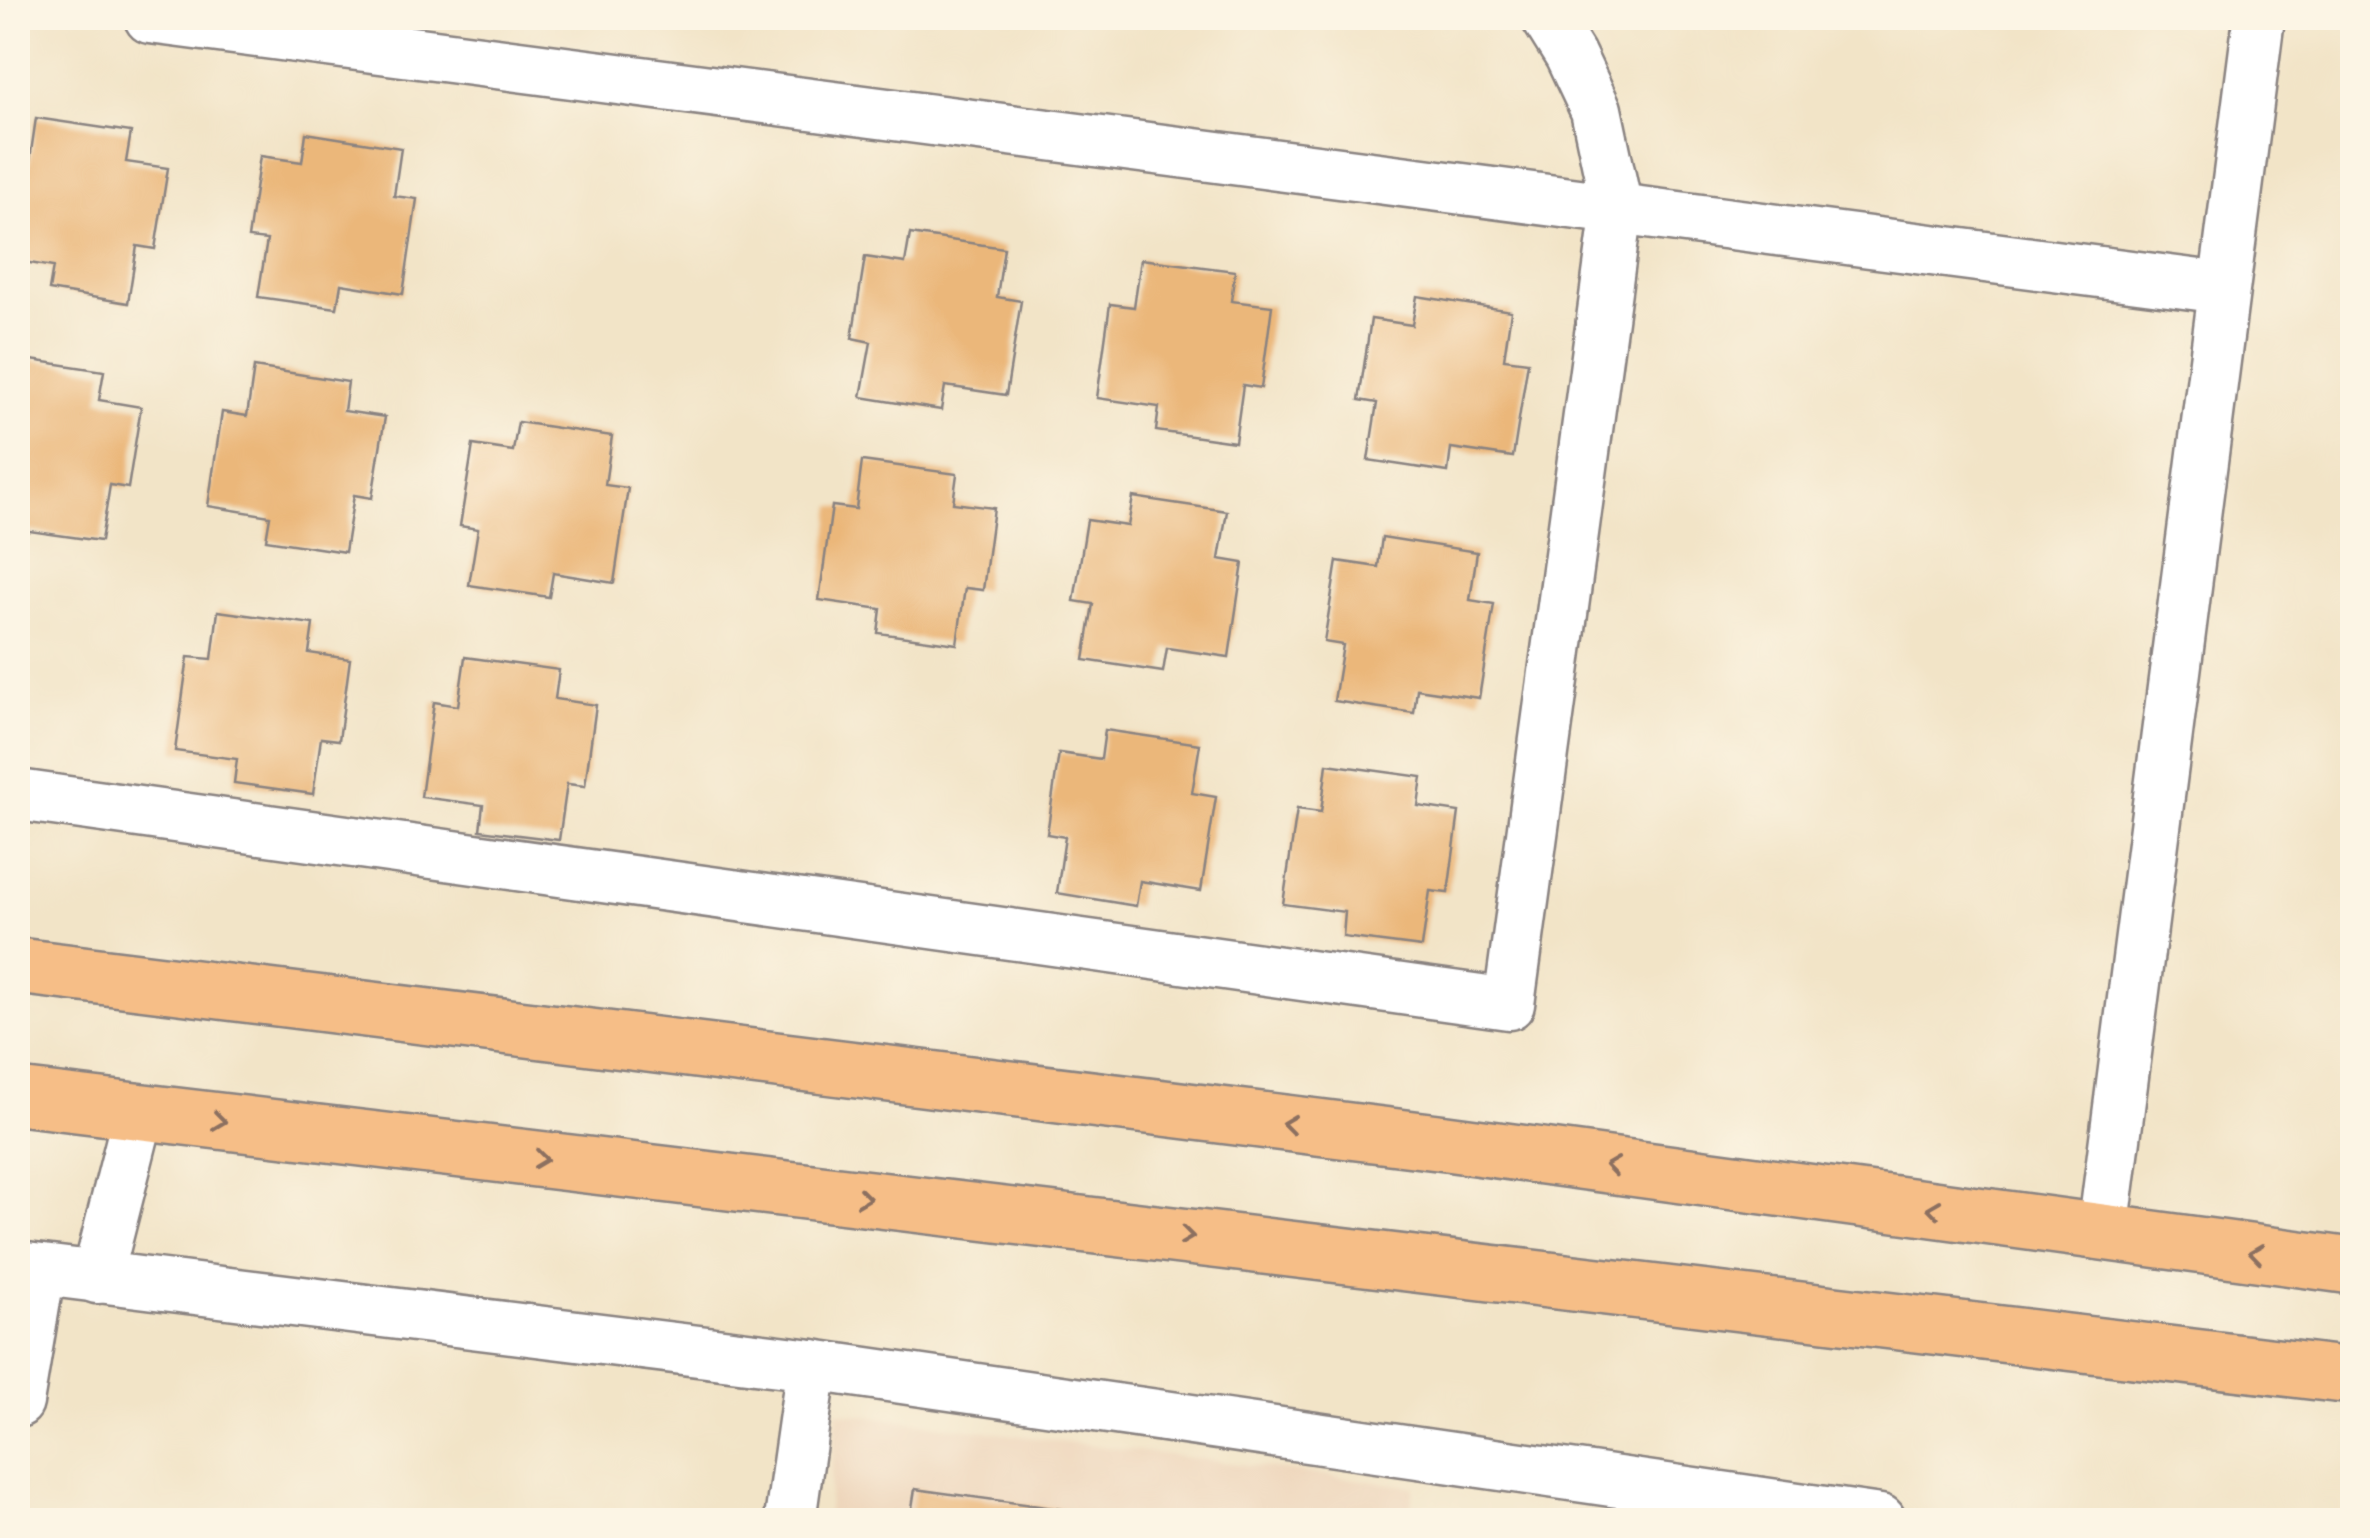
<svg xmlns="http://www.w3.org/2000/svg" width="2370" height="1538" viewBox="0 0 2370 1538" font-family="Caveat,sans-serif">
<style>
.built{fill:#eed6bb}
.building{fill:#ebb77a}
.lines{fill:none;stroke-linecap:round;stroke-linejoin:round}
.street-casing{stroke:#8a8381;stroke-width:55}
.highway-casing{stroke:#8a8381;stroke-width:60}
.street{stroke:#fff;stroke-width:50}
.highway{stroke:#f6be87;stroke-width:55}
.oneway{stroke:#8c7061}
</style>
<rect width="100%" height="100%" fill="#fcf5e5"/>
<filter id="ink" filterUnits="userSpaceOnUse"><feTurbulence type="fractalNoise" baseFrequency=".01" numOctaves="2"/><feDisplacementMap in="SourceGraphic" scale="20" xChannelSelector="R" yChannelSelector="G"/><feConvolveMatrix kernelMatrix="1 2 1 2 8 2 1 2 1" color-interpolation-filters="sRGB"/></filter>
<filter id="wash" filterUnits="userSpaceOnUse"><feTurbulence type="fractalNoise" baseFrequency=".0048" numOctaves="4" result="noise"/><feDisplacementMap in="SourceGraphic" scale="40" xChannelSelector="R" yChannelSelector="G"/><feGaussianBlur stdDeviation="2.25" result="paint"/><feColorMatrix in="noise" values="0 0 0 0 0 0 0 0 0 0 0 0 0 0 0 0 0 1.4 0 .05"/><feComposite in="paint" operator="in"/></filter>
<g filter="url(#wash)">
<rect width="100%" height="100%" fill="#f2e4c7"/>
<polygon class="built" points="837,1412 1414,1487 1408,1520 827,1520"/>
<g id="blocks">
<g class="building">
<polygon points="36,118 131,132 126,162 168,168 155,249 137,246 128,303 49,290 53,267 18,261 18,165 29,166"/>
<polygon points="306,133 401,148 394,196 417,199 403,294 341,284 337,308 258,297 267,240 248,238 260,156 302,162"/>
<polygon points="910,234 1004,248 997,297 1021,301 1006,395 945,386 941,410 861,397 871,342 852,338 865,257 905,263"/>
<polygon points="1141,259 1235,271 1231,301 1272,306 1261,388 1243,385 1235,442 1156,431 1159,407 1097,398 1110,304 1134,307"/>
<polygon points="1417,296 1511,311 1504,359 1528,362 1513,457 1451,448 1448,472 1368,460 1377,403 1359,400 1371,319 1412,325"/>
<polygon points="18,358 104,371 99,400 141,407 128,488 110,485 101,541 22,530 26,505 18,504"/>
<polygon points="254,367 348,382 344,411 385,417 372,498 354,495 345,552 266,540 270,516 208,506 222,412 247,416"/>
<polygon points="518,422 612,436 605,485 628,488 614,583 553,573 549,597 469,585 478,529 460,526 473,445 513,451"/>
<polygon points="862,461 957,474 953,503 994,508 983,590 965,588 957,644 878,633 881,609 819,600 832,506 856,509"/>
<polygon points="1133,497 1227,511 1219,559 1243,563 1229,657 1167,648 1163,672 1084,660 1093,604 1074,601 1087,520 1128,526"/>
<polygon points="1382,537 1477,552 1470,600 1494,604 1479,698 1417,689 1414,713 1334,701 1343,645 1324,642 1337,561 1378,567"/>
<polygon points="218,611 313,624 309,653 350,659 339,740 321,738 313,794 234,783 237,759 175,751 188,657 212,659"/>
<polygon points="465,657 559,670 555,699 596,705 585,786 567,784 559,840 480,830 483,805 421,797 434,702 458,706"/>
<polygon points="1105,730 1200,744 1192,793 1216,797 1201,891 1140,881 1136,906 1057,893 1065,837 1047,834 1059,753 1101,759"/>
<polygon points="1327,764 1422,777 1418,806 1459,812 1448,893 1430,891 1422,947 1343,937 1345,912 1283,904 1297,809 1321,812"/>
<polygon points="915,1489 1126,1518 1126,1520 910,1520"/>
</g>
</g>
</g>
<g filter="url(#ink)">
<use href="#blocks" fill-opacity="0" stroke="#8a8381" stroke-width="2.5"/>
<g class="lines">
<defs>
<g id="street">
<polyline points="150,18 2223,288"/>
<polyline points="18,795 1509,1004 1617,209 1596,110 1570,55 1547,18"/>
<polyline points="2103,1232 2259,18"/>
<polyline points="18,1267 812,1365 1880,1520"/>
<polyline points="97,1278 139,1112"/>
<polyline points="18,1402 40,1270"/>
<polyline points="790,1520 812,1365"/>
</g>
<g id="highway">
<polyline points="18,966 1446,1143 2352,1266"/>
<polyline points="18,1097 2352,1376"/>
</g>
</defs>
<use href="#street" class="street-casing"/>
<use href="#highway" class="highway-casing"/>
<use href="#street" class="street"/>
<use href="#highway" class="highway"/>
</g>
<defs><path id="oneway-chevron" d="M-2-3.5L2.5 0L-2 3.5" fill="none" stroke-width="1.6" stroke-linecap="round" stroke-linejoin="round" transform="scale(2.5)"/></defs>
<g class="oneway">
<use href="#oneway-chevron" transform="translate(219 1121) rotate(7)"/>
<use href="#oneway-chevron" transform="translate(1289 1124) rotate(-173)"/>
<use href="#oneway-chevron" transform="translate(541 1159) rotate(7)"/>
<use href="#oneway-chevron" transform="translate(1612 1166) rotate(-172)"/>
<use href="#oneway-chevron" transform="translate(864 1198) rotate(7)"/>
<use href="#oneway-chevron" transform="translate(1934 1209) rotate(-172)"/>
<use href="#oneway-chevron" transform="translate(1187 1236) rotate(7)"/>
<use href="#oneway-chevron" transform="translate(2256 1253) rotate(-172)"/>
</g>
</g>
<rect width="2370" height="1538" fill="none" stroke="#fcf5e5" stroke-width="60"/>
</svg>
